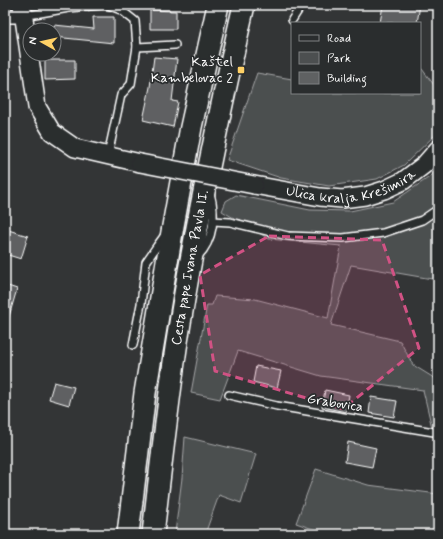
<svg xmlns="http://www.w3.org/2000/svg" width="443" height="539" viewBox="0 0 443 539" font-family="Mynerve,sans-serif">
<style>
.green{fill:#4c4f50;stroke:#a6a7a8}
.building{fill:#5f6162;stroke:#fff}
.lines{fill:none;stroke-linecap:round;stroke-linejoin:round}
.service-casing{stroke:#fff;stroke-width:10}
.minor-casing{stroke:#fff;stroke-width:16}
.tertiary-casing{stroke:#fff;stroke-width:20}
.primary-casing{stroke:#fff;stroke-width:24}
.service{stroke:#2a2d2e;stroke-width:7}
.minor{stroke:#2a2d2e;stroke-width:13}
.tertiary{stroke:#2a2d2e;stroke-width:17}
.primary{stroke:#2a2d2e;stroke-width:21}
.tertiary-bridge-casing{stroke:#fff;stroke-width:20;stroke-linecap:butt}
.tertiary-bridge{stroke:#2a2d2e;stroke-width:17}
.marked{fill:#d15284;fill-opacity:0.2;stroke:#d15284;stroke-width:3;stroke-dasharray:8 5;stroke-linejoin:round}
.poi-dot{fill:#ffd166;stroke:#2a2d2e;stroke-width:1.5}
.labels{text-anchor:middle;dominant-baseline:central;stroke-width:3.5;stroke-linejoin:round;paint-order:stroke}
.poi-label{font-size:14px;fill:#fff;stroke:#2a2d2e;text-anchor:end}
.street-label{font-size:14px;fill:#fff;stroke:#2a2d2e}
</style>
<rect width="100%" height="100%" fill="#333536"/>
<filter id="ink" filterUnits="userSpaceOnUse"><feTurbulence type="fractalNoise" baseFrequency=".025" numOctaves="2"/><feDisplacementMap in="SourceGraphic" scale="8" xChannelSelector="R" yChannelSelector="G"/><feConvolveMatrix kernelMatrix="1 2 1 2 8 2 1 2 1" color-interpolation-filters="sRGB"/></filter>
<g filter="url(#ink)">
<g class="green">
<polygon points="420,69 422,69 434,85 438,91 438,132 404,165 377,179 329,186 281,178 227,160 257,73 292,79 292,93 420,93"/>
<polygon points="438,168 438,280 351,265 331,325 400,341 413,365 434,378 438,372 438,427 432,428 423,390 321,376 238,351 220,399 191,393 207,305 212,305 215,296 255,299 328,318 341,246 269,239 222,211 226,201 236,195 310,210 350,211 393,202 431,176"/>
<polygon points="185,437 256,454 241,503 219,495 205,534 175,533 182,478"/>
<polygon points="316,469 368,485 438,494 438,534 327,534 296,523"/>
</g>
<g class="building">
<polygon points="383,5 420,5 417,23 380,23"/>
<polygon points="150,10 176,11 176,29 150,29"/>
<polygon points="93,17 114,17 114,43 54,37 54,25 94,29"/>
<polygon points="154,57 177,59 172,101 178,102 173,127 143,120 150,87"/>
<polygon points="45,60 75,60 75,79 45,80"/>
<polygon points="5,229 28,236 21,259 5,254"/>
<polygon points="5,285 17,289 8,320 5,320"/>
<polygon points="256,366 281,371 277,388 253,382"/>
<polygon points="54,382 74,387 69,405 49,399"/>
<polygon points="325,390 349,395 346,412 322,407"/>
<polygon points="371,397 397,401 394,417 369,413"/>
<polygon points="348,442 376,448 372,467 345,462"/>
</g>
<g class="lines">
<defs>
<g id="service">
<polyline points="23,16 69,8 101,5"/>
<polyline points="292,20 299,9 303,5"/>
<polyline points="137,47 175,45"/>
<polyline points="108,155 121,95 131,84 137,47 135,21 121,10 108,5"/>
<polyline points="213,221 230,222 288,236 343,238 383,233 422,220 438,209"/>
<path d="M198,256C214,240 216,214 210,193"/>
<polyline points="133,345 141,304 146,262 157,246 165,235"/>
<polyline points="229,395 277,406 434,432 438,432"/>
</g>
<polyline id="minor" points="5,16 23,16"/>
<g id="tertiary">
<polyline points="22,5 37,107 52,132 75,148 140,163"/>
<path id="s1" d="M254,185L320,197L342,199L365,196L384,190L403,181L424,165L438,149"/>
</g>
<g id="primary">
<polyline points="128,534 145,393 173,226 191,127 218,5"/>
<path id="s2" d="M153,534C160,472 167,410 176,348C194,233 218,119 244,5"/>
</g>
</defs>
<use href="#service" class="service-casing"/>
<use href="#minor" class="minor-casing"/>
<use href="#tertiary" class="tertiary-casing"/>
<use href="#primary" class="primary-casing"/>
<use href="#service" class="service"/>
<use href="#minor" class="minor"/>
<use href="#tertiary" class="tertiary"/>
<use href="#primary" class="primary"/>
<defs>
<polyline id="tertiary-bridge" points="140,163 254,185"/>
</defs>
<use href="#tertiary-bridge" class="tertiary-bridge-casing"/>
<use href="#tertiary-bridge" class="tertiary-bridge"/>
</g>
</g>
<path class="marked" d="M269,236L382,240L419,348L343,409L215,371L200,275Z"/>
<rect class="poi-dot" x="237" y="66" width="8" height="8" rx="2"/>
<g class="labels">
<g class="poi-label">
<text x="233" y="62">Kaštel<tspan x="233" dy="16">Kambelovac 2</tspan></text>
</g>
<g class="street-label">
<text stroke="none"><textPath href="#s1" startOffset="100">Ulica kralja Krešimira</textPath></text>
<text stroke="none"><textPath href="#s2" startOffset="269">Cesta pape Ivana Pavla II.</textPath></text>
<text transform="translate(335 403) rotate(9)">Grabovica</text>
</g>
</g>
<rect width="443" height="539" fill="none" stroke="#2a2d2e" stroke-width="20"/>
<rect x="10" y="10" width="423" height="519" fill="none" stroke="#fff" stroke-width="1.5" filter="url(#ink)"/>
<rect x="291" y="22" width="130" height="72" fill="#2a2d2e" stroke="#7f8182"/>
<rect x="299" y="35" width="20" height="6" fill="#2a2d2e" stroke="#7f8182"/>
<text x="327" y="42" font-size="12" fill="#ffffff">Road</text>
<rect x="299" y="52" width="20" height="12" fill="#4c4f50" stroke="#7f8182"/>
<text x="327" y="62" font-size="12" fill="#ffffff">Park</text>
<rect x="299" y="72" width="20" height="12" fill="#5f6162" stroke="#7f8182"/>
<text x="327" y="82" font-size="12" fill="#ffffff">Building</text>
<g transform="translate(42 42) rotate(278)"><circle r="19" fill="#2a2d2e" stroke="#7f8182"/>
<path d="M0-3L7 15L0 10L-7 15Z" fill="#ffd166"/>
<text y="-6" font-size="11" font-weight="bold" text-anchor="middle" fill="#ffffff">N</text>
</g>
</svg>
